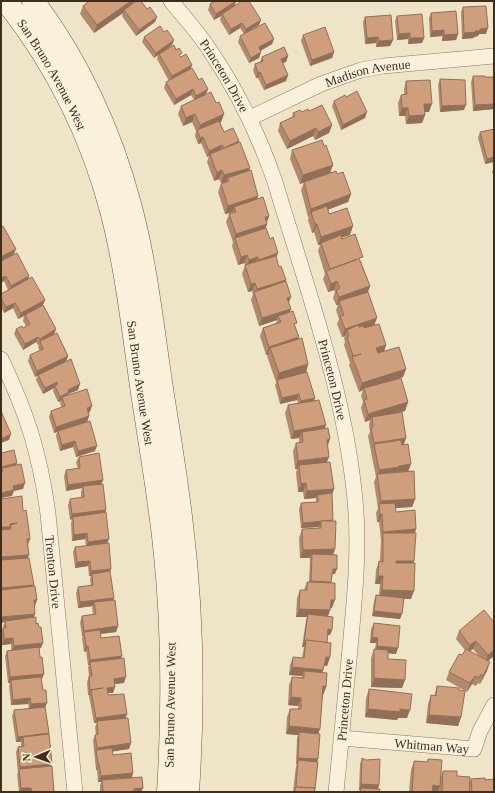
<svg xmlns="http://www.w3.org/2000/svg" width="495" height="793" viewBox="0 0 495 793" font-family="Georgia,serif">
<style>
.lines{fill:none;stroke-linecap:round;stroke-linejoin:round}
.street-casing{stroke:#8d765c;stroke-width:16}
.secondary-casing{stroke:#6f573f;stroke-width:23}
.street{stroke:#faf1dc;stroke-width:15}
.secondary{stroke:#faf1dc;stroke-width:22}
.wall{fill:#b2896c;fill-rule:evenodd}
.shaded-wall{fill:#916f58}
.building{fill:#cf9f7d;stroke:#916f58}
.labels{text-anchor:middle;dominant-baseline:central;stroke-width:3.5;stroke-linejoin:round;paint-order:stroke}
.street-label{font-size:13px;fill:#3d2e20;stroke:#f7eed8}
</style>
<rect width="100%" height="100%" fill="#f0e4c8"/>
<g class="lines">
<defs>
<g id="street">
<path id="s1" d="M171,1C184,17 198,32 209,49C237,90 259,135 275,182C307,289 348,400 356,512C359,558 354,603 350,649C345,697 341,744 336,792"/>
<path id="s2" d="M250,118L321,84L361,70L383,66L494,56"/>
<path id="s3" d="M1,359C27,413 40,454 48,514L75,792"/>
<path id="s4" d="M341,738L474,749L480,731L494,705"/>
</g>
<g id="secondary">
<path id="s5" d="M6,1C56,64 92,137 112,214C128,277 134,342 144,406C151,452 159,498 164,545C173,627 173,710 168,792"/>
<path d="M33,1C78,60 111,132 130,204C147,266 153,331 163,395C170,438 177,481 182,525C193,614 194,703 188,792"/>
</g>
</defs>
<use href="#street" class="street-casing"/>
<use href="#secondary" class="secondary-casing"/>
<use href="#street" class="street"/>
<use href="#secondary" class="secondary"/>
</g>
<g class="wall">
<polygon points="141,1 155,22 136,36 122,16 123,13 94,33 80,14 83,6 93,2"/>
<polygon points="212,1 236,1 235,6 259,25 246,33 274,39 272,44 260,51 259,58 249,63 238,42 240,36 244,34 240,28 229,35 220,20 221,16 214,20 208,10 210,4 213,2"/>
<polygon points="463,7 486,34 479,34 478,36 474,37 474,38 462,39 461,12"/>
<polygon points="431,13 458,34 456,40 442,41 442,36 430,37 429,18"/>
<polygon points="397,16 424,38 422,43 408,44 408,39 397,40 395,21"/>
<polygon points="365,17 393,40 390,46 376,47 376,43 365,44 363,22"/>
<polygon points="303,35 334,52 332,58 310,66 301,41"/>
<polygon points="144,37 172,45 167,49 181,57 192,65 191,68 199,80 208,89 206,94 216,103 224,114 221,122 220,123 224,132 239,141 238,143 258,196 257,199 269,216 267,222 266,228 279,267 285,282 289,302 290,312 296,328 298,340 308,364 306,372 315,398 314,400 326,425 324,428 330,439 327,445 327,462 334,489 332,494 332,521 335,549 333,555 335,574 332,574 331,583 332,608 331,608 328,616 332,630 330,635 327,635 327,643 330,657 327,666 324,665 322,673 326,687 323,695 318,734 318,759 317,762 315,789 314,792 293,792 296,766 297,764 296,764 297,738 298,735 286,734 287,717 290,709 298,709 298,706 288,705 289,685 292,677 302,677 302,676 289,675 290,665 293,657 302,658 304,647 302,647 306,620 307,617 296,617 297,598 300,590 304,590 307,582 309,582 310,560 310,558 300,558 299,538 302,529 318,529 319,527 301,528 299,509 301,503 316,502 316,498 304,499 303,492 298,492 296,473 297,469 295,469 293,451 296,443 299,443 299,438 291,439 285,413 288,405 298,403 297,400 280,404 275,385 277,381 276,382 267,356 268,355 266,355 260,336 263,328 276,323 277,320 259,326 251,300 253,294 252,291 248,292 242,274 245,265 244,263 238,265 232,246 233,242 226,222 229,214 232,213 233,212 225,214 218,192 221,184 226,182 221,183 219,179 214,181 207,162 209,156 207,157 201,143 198,144 195,136 196,131 192,122 183,126 178,114 181,106 194,100 191,95 174,105 164,88 166,82 169,81 157,59 158,55 154,58 142,42"/>
<polygon points="288,56 286,62 283,63 288,75 286,81 264,90 258,78 256,78 253,70 255,64 260,62 262,57"/>
<polygon points="473,76 485,77 494,77 494,109 473,111 471,82"/>
<polygon points="440,79 464,110 440,112 438,85"/>
<polygon points="406,81 429,112 425,112 425,115 422,123 406,124 405,116 399,116 398,103 401,95 404,95 404,89"/>
<polygon points="346,97 365,118 341,130 332,106 334,101"/>
<polygon points="309,111 332,125 329,133 315,140 313,136 287,149 278,131 280,123 292,117 293,113"/>
<polygon points="480,132 494,162 485,164 478,138"/>
<polygon points="324,146 333,165 330,172 337,174 351,194 348,202 328,210 329,214 350,235 342,237 361,262 370,286 368,292 374,325 386,345 384,352 406,369 403,377 397,379 408,402 405,411 395,413 406,438 404,444 408,472 415,499 412,507 395,508 396,512 416,529 415,533 411,599 404,599 400,619 372,616 374,601 376,595 379,595 380,584 375,584 376,570 379,561 380,561 381,540 379,522 377,522 376,513 378,508 374,482 376,477 371,452 371,451 368,436 370,432 369,425 370,420 365,422 361,408 363,402 361,396 363,390 359,392 349,365 350,363 344,345 345,342 344,338 345,336 342,337 337,324 339,319 336,310 338,305 336,305 333,298 335,292 334,290 328,292 323,279 325,274 318,251 320,245 318,245 314,232 312,233 308,220 309,216 308,217 301,190 304,182 300,184 290,159 292,150"/>
<polygon points="494,167 494,177 492,172"/>
<polygon points="1,227 16,249 14,254 29,276 28,279 45,300 43,305 56,329 54,334 68,356 66,361 78,390 68,394 68,396 90,412 88,412 89,416 87,422 95,451 76,457 73,447 60,451 56,436 57,432 54,433 49,417 51,411 62,408 60,403 61,401 58,402 53,391 54,388 43,394 36,380 38,375 35,377 28,361 30,355 40,351 38,347 39,345 38,345 36,342 23,350 14,334 16,329 23,328 26,326 23,321 24,316 18,319 13,308 4,313 1,307 1,294 8,290 4,281 1,283"/>
<polygon points="79,457 103,480 101,484 105,513 107,543 111,569 110,571 113,600 118,626 116,632 100,634 101,638 121,658 124,683 115,684 115,687 113,693 107,693 108,695 127,714 125,718 131,743 129,749 112,751 113,755 133,773 132,778 143,788 141,792 99,792 100,792 100,786 101,782 98,782 97,770 96,770 93,740 95,735 96,735 95,727 97,723 94,723 89,696 89,695 88,695 87,682 89,676 88,667 89,665 88,665 86,651 84,652 82,638 83,636 82,636 80,622 82,616 93,615 92,608 93,606 78,608 76,593 78,587 91,586 90,579 91,576 89,576 88,566 75,568 73,552 75,547 86,546 85,539 72,541 71,523 72,519 70,520 68,505 70,499 81,498 81,492 82,488 66,491 64,476 66,470 78,469 76,462"/>
<polygon points="1,499 23,511 30,539 28,544 28,558 33,586 35,606 34,618 41,648 39,648 40,657 44,674 41,679 49,733 52,764 50,767 54,792 19,792 17,774 18,773 16,752 18,747 21,746 21,742 16,742 12,716 14,710 29,709 28,704 11,705 9,686 10,683 8,683 5,656 7,651 11,650 11,644 2,645 1,632 3,628 3,626 5,622 1,623"/>
<path d="M494,622V656L488,661L487,671L480,684L478,683L476,686L472,684L467,692L446,680L449,672L462,655L465,650L456,639L459,631ZM473,649L479,656L470,651Z"/>
<polygon points="374,623 396,654 388,653 388,659 405,680 402,688 371,687 371,658 374,649 375,649 376,643 370,643 371,629"/>
<polygon points="437,686 459,690 461,717 458,726 426,723 428,704 431,695 434,696"/>
<polygon points="369,689 407,718 398,718 397,720 365,717 366,698"/>
<polygon points="362,758 379,785 378,788 379,792 359,792 360,790 359,790 360,764"/>
<polygon points="428,759 441,776 443,771 470,782 471,779 485,780 494,792 439,792 439,788 438,792 409,792 411,770 414,761 427,762"/>
</g>
<g class="shaded-wall">
<polygon points="131,1 139,1 124,10 123,13 94,33 97,25"/>
<polygon points="236,1 234,7 222,14 221,16 214,20 216,14"/>
<polygon points="157,17 155,22 136,36 139,30"/>
<polygon points="261,20 259,25 244,34 246,29"/>
<polygon points="242,23 240,28 229,35 231,29"/>
<polygon points="488,28 486,34 479,34 478,36 474,37 474,38 462,39 464,33 475,31 480,29"/>
<polygon points="444,30 442,36 430,37 432,31"/>
<polygon points="410,33 408,39 397,40 399,34"/>
<polygon points="458,34 456,40 442,41 444,35"/>
<polygon points="378,37 376,43 365,44 367,38"/>
<polygon points="410,38 424,38 422,43 408,44"/>
<polygon points="274,39 272,44 257,53 259,47"/>
<polygon points="174,40 172,45 159,55 159,54 158,55 154,58 156,53"/>
<polygon points="393,40 390,46 376,47 379,41"/>
<polygon points="261,52 259,58 249,63 251,58"/>
<polygon points="334,52 332,58 310,66 312,60"/>
<polygon points="288,56 286,62 279,64 281,59"/>
<polygon points="192,65 190,70 170,82 172,76"/>
<polygon points="260,72 258,78 256,78 258,73"/>
<polygon points="288,75 286,81 264,90 266,85"/>
<polygon points="193,89 191,95 174,105 176,99"/>
<polygon points="208,89 206,94 194,101 196,96"/>
<polygon points="424,104 432,104 429,112 421,112"/>
<polygon points="494,104 494,109 473,111 475,105"/>
<polygon points="466,105 464,110 440,112 442,106"/>
<polygon points="402,108 408,108 405,116 399,116"/>
<polygon points="367,112 365,118 341,130 343,125"/>
<polygon points="195,114 192,122 183,126 186,118"/>
<polygon points="224,114 221,122 198,133 198,132 200,125"/>
<polygon points="425,115 422,123 406,124 409,116"/>
<polygon points="332,125 329,133 315,140 318,132"/>
<polygon points="316,128 313,136 287,149 290,141"/>
<polygon points="203,137 201,143 198,144 200,138"/>
<polygon points="239,141 237,147 224,148"/>
<polygon points="222,145 220,151 210,154 209,156 207,157 209,151"/>
<polygon points="494,157 494,162 485,164 487,159"/>
<polygon points="333,165 330,173 300,184 303,175"/>
<polygon points="250,168 247,176 227,178 226,182 221,183 224,175"/>
<polygon points="222,170 219,179 214,181 217,173"/>
<polygon points="351,194 348,202 312,215 311,212 309,216 308,217 311,209"/>
<polygon points="258,196 255,204 234,207 233,212 225,214 228,206"/>
<polygon points="269,216 266,224 265,217"/>
<polygon points="267,224 264,232 235,238 233,242 236,234"/>
<polygon points="315,224 317,224 314,232 312,233"/>
<polygon points="353,226 350,235 321,244 321,243 320,245 318,245 321,237"/>
<polygon points="16,249 13,255 1,261 1,257"/>
<polygon points="278,253 275,262 256,268 259,260"/>
<polygon points="247,255 244,263 238,265 241,257"/>
<polygon points="258,257 255,265 246,268 249,260"/>
<polygon points="358,259 328,274 330,269"/>
<polygon points="6,276 4,281 1,283 1,278"/>
<polygon points="29,276 27,282 9,292 11,286"/>
<polygon points="286,280 283,288 255,295 257,289"/>
<polygon points="337,281 334,290 328,292 331,284"/>
<polygon points="255,283 252,291 248,292 251,284"/>
<polygon points="370,286 367,294 339,301 338,305 336,305 339,297"/>
<polygon points="291,297 288,305 287,298"/>
<polygon points="45,300 42,306 18,319 21,313"/>
<polygon points="15,303 13,308 4,313 6,307"/>
<polygon points="291,309 288,317 278,316 277,320 259,326 262,318"/>
<polygon points="377,318 374,326 349,335 347,330 345,336 342,337 345,329"/>
<polygon points="56,329 54,334 40,341 38,345 40,339"/>
<polygon points="38,337 36,342 23,350 25,344"/>
<polygon points="299,337 296,345 270,348 268,355 266,355 269,347"/>
<polygon points="386,345 383,354 374,357 376,348"/>
<polygon points="68,356 66,362 35,377 37,371"/>
<polygon points="308,364 306,373 277,380 276,382 279,373"/>
<polygon points="406,369 403,377 364,390 364,388 363,390 359,392 362,383"/>
<polygon points="57,382 54,388 43,394 45,388"/>
<polygon points="80,384 78,390 68,394 67,398 62,397 61,401 58,402 60,397 68,390"/>
<polygon points="299,394 297,400 280,404 282,398"/>
<polygon points="315,398 313,403 299,407 301,401"/>
<polygon points="408,402 405,411 372,420 372,417 370,420 365,422 368,414"/>
<polygon points="92,406 90,412 85,414 87,408"/>
<polygon points="89,416 87,422 58,431 57,432 54,433 56,427"/>
<polygon points="326,425 323,434 302,432 299,438 291,439 294,431"/>
<polygon points="11,434 9,440 1,443 1,439"/>
<polygon points="406,438 403,446 374,444 371,451 374,443"/>
<polygon points="330,439 327,448 327,440"/>
<polygon points="75,441 73,447 60,451 62,445"/>
<polygon points="97,446 95,451 76,457 78,451"/>
<polygon points="329,457 326,465 299,465 297,469 295,469 298,461"/>
<polygon points="17,463 15,469 2,468 1,472 1,467"/>
<polygon points="411,464 408,472 378,475 379,470 399,466"/>
<polygon points="103,480 101,485 83,486 82,488 66,491 68,485"/>
<polygon points="25,483 23,489 14,491 12,496 1,498 1,493 13,486"/>
<polygon points="306,483 303,492 298,492 301,484"/>
<polygon points="334,489 331,497 318,495 316,498 304,499 307,491"/>
<polygon points="415,499 412,507 380,509 379,506 381,501"/>
<polygon points="106,510 104,516 73,517 72,519 70,520 72,514"/>
<polygon points="380,514 382,514 379,522 377,522"/>
<polygon points="333,520 331,526 321,521 319,527 301,528 303,523"/>
<polygon points="17,523 11,525 8,532 1,533 1,527 10,524"/>
<polygon points="416,529 413,537 383,533 380,540 383,532"/>
<polygon points="87,533 85,539 72,541 74,535"/>
<polygon points="27,539 30,539 28,544"/>
<polygon points="109,539 107,544 86,547 88,542"/>
<polygon points="335,549 332,557 312,554 310,558 300,558 303,550"/>
<polygon points="29,555 27,560 1,563 1,557"/>
<polygon points="90,561 88,566 75,568 77,562"/>
<polygon points="396,561 414,561 411,570 393,569"/>
<polygon points="111,569 109,574 92,574 91,576 89,576 91,571"/>
<polygon points="333,569 337,569 335,574 331,574"/>
<polygon points="378,576 383,576 380,584 375,584"/>
<polygon points="34,585 32,590 1,593 1,588"/>
<polygon points="382,590 414,591 411,599 379,598"/>
<polygon points="114,598 112,603 94,602 93,606 78,608 80,602"/>
<polygon points="34,600 37,600 35,606"/>
<polygon points="331,600 335,600 332,608 328,608"/>
<polygon points="299,609 330,610 327,618 308,614 307,617 296,617"/>
<polygon points="374,611 402,614 400,619 372,616"/>
<polygon points="35,614 33,619 5,621 5,622 1,623 1,617"/>
<polygon points="118,626 116,632 85,636 84,632 83,636 82,636 84,631"/>
<polygon points="328,629 332,630 330,635 326,635"/>
<polygon points="372,637 378,638 376,643 370,643"/>
<polygon points="13,638 11,644 2,645 4,639"/>
<polygon points="476,641 473,649 467,653 470,645"/>
<polygon points="304,642 306,642 304,647 302,647"/>
<polygon points="43,643 41,648 12,651 14,646"/>
<polygon points="86,646 88,646 86,651 84,652"/>
<polygon points="377,646 398,648 396,654 375,652"/>
<polygon points="494,650 494,656 485,663 488,655"/>
<polygon points="122,656 120,661 90,662 89,665 88,665 90,660"/>
<polygon points="326,657 330,657 327,666 323,665"/>
<polygon points="490,662 487,671 480,684 483,676"/>
<polygon points="292,667 323,670 320,678 304,671 302,676 289,675"/>
<polygon points="44,674 42,679 11,682 11,680 10,683 8,683 10,677"/>
<polygon points="475,676 472,684 467,692 470,683"/>
<polygon points="126,677 124,683 112,684 114,679"/>
<polygon points="374,678 405,680 402,688 371,687"/>
<polygon points="323,686 326,687 323,695 320,695"/>
<polygon points="115,687 113,693 105,693 107,688"/>
<polygon points="103,688 91,690 89,695 88,695 90,690"/>
<polygon points="291,697 301,698 298,706 288,705"/>
<polygon points="30,698 28,704 11,705 13,700"/>
<polygon points="47,703 45,708 29,710 31,704"/>
<polygon points="368,709 400,709 410,710 407,718 398,718 397,720 365,717"/>
<polygon points="127,714 125,720 97,721 97,723 94,723 96,718"/>
<polygon points="429,715 461,717 458,726 426,723"/>
<polygon points="289,726 320,729 317,737 299,732 298,735 286,734"/>
<polygon points="49,733 47,739 23,737 21,742 16,742 18,737"/>
<polygon points="131,743 129,749 97,754 96,750 97,748"/>
<polygon points="298,758 318,759 316,765 298,760 297,764 296,764"/>
<polygon points="52,764 50,769 19,769 18,773 20,767"/>
<polygon points="98,764 99,764 97,770 96,770"/>
<polygon points="133,773 131,778 102,780 101,782 98,782 101,776"/>
<polygon points="361,784 379,785 377,791 361,788 360,790 359,790"/>
<polygon points="433,785 440,786 438,792 431,792"/>
<polygon points="21,788 31,788 30,792 19,792"/>
<polygon points="143,788 141,792 133,792 134,789"/>
</g>
<g class="building">
<polygon points="89,1 92,1 93,2 94,1 131,1 97,25 83,6"/>
<polygon points="136,1 141,1 147,9 150,7 157,17 139,30 124,10"/>
<polygon points="215,1 236,1 216,14 210,4"/>
<polygon points="242,1 249,1 261,20 246,29 242,23 231,29 222,14"/>
<polygon points="486,6 488,28 480,29 480,31 475,31 476,32 464,33 463,7"/>
<polygon points="456,11 458,34 444,35 444,30 432,31 431,13"/>
<polygon points="422,14 424,38 410,38 410,33 399,34 397,16"/>
<polygon points="391,15 393,40 379,41 378,37 367,38 365,17"/>
<polygon points="265,23 274,39 259,47 261,52 251,58 240,36"/>
<polygon points="160,26 164,32 167,30 174,40 156,53 144,37"/>
<polygon points="325,27 334,52 312,60 303,35"/>
<polygon points="174,45 176,50 179,48 182,53 179,55 181,57 186,54 192,65 172,76 159,54"/>
<polygon points="284,47 288,56 281,59 288,75 266,85 260,72 258,73 255,64 263,61 262,57"/>
<polygon points="192,68 199,80 202,78 208,89 196,96 193,89 176,99 166,82"/>
<polygon points="473,76 485,76 485,77 494,77 494,104 475,105"/>
<polygon points="440,79 465,80 466,105 442,106"/>
<polygon points="430,80 432,104 424,104 425,115 409,116 408,108 402,108 401,95 407,94 406,81"/>
<polygon points="357,91 367,112 343,125 334,101 345,95 346,97"/>
<polygon points="211,92 216,103 219,102 224,114 200,125 195,114 186,118 181,106"/>
<polygon points="322,105 332,125 318,132 316,128 290,141 280,123 295,116 293,113 300,110 302,112 308,109 309,111"/>
<polygon points="219,121 224,132 233,128 239,141 224,148 222,145 209,151 203,137 200,138 197,130"/>
<polygon points="494,129 494,157 487,159 480,132"/>
<polygon points="322,140 324,146 326,145 333,165 303,175 292,150"/>
<polygon points="240,142 250,168 224,175 222,170 217,173 210,154"/>
<polygon points="251,170 258,196 228,206 221,184 229,181 227,178"/>
<polygon points="336,171 337,174 343,172 351,194 311,209 304,182"/>
<polygon points="263,197 269,216 265,217 267,224 236,234 229,214 236,212 234,207"/>
<polygon points="327,206 329,214 347,208 353,226 321,237 317,224 315,224 311,212"/>
<polygon points="3,226 16,249 1,257 1,227"/>
<polygon points="266,228 270,239 273,237 278,253 259,260 258,257 249,260 247,255 241,257 235,238"/>
<polygon points="355,234 363,257 359,258 370,286 339,297 336,290 340,288 337,281 331,284 326,271 358,259 330,269 321,243 341,235 342,239"/>
<polygon points="17,253 29,276 11,286 6,276 1,278 1,261"/>
<polygon points="276,256 279,267 281,266 286,280 257,289 255,283 251,284 245,265"/>
<polygon points="32,277 45,300 21,313 15,303 6,307 1,298 1,294"/>
<polygon points="286,281 291,297 287,298 291,309 262,318 254,292"/>
<polygon points="368,292 377,318 345,329 340,316 344,315 339,301"/>
<polygon points="43,305 56,329 40,339 38,337 25,344 16,329 22,326 23,328 30,324 25,315"/>
<polygon points="293,311 297,323 294,324 299,337 269,347 263,328 281,322 278,316"/>
<polygon points="379,324 386,345 376,348 378,353 399,347 406,369 362,383 352,357 361,354 353,356 347,337 349,336 347,330 358,325 359,327 364,326 364,328"/>
<polygon points="57,333 68,356 37,371 30,355 43,349 40,341"/>
<polygon points="302,338 308,364 279,373 270,348"/>
<polygon points="71,359 80,384 68,390 69,392 60,397 55,386 58,384 57,382 45,388 38,375"/>
<polygon points="307,372 315,398 301,401 299,394 282,398 277,380"/>
<polygon points="401,378 408,402 368,414 364,400 367,399 364,388"/>
<polygon points="87,389 92,406 87,408 89,416 56,427 51,411 65,406 62,397"/>
<polygon points="319,400 326,425 294,431 288,405"/>
<polygon points="1,411 11,434 1,439"/>
<polygon points="402,412 406,438 374,443 371,428 373,427 372,417"/>
<polygon points="90,421 97,446 78,451 75,441 62,445 58,431"/>
<polygon points="328,428 330,439 327,440 329,457 298,461 296,443 303,442 302,432"/>
<polygon points="401,440 402,445 408,444 411,464 399,466 399,467 379,470 374,444"/>
<polygon points="14,450 17,463 1,467 1,453"/>
<polygon points="99,453 103,480 68,485 66,470 80,468 79,457"/>
<polygon points="330,462 334,489 307,491 306,483 301,484 299,465"/>
<polygon points="21,464 25,483 13,486 14,490 1,493 1,472 3,472 2,468"/>
<polygon points="414,471 415,499 381,501 377,474"/>
<polygon points="103,484 106,510 72,514 70,499 84,497 83,486"/>
<polygon points="332,493 333,520 303,523 301,503 318,502 318,495"/>
<polygon points="22,496 23,511 26,510 28,523 30,539 27,539 29,555 1,557 1,530 11,529 11,525 17,523 10,524 10,527 1,527 1,499"/>
<polygon points="395,503 396,512 415,510 416,529 383,532 382,514 380,514 379,504"/>
<polygon points="106,512 109,539 88,542 87,533 74,535 73,517"/>
<polygon points="321,521 336,521 335,549 303,550 302,529 321,528"/>
<polygon points="383,533 416,533 414,561 396,561 396,563 415,563 414,591 382,590 383,576 378,576 379,561 383,562"/>
<polygon points="109,543 111,569 91,571 90,561 77,562 75,547"/>
<polygon points="312,554 337,555 337,569 333,569 331,582 311,581"/>
<polygon points="29,558 34,585 1,588 1,560"/>
<polygon points="110,571 114,598 80,602 78,587 93,585 92,574"/>
<polygon points="307,582 335,583 335,600 331,600 330,610 299,609 300,590 307,590"/>
<polygon points="35,586 37,600 34,600 35,614 1,617 1,590"/>
<polygon points="376,595 404,598 402,614 374,611"/>
<polygon points="115,600 118,626 84,631 82,616 96,614 94,602"/>
<polygon points="484,610 494,622 494,650 488,655 476,641 470,645 459,631"/>
<polygon points="308,614 333,617 332,630 328,629 327,643 306,640 306,642 304,642"/>
<polygon points="36,617 36,624 38,623 39,627 41,627 43,643 14,646 13,638 4,639 3,628 6,628 5,621"/>
<polygon points="374,623 400,626 398,648 377,646 378,638 372,637"/>
<polygon points="100,630 101,638 119,636 122,656 90,660 88,646 86,646 84,632"/>
<polygon points="306,640 331,643 330,657 326,657 323,670 292,667 293,657 304,658"/>
<polygon points="39,647 40,657 42,657 44,674 10,677 7,651"/>
<polygon points="374,649 388,650 388,659 406,660 405,680 374,678"/>
<polygon points="466,649 490,662 483,676 481,674 479,678 475,676 470,683 449,672 459,654 462,655"/>
<polygon points="124,658 126,677 114,679 115,687 107,688 108,695 124,694 127,714 96,718 91,690 103,688 90,690 89,676 92,676 90,662"/>
<polygon points="304,671 327,673 326,687 323,686 320,729 289,726 290,709 301,709 301,698 291,697 292,677 304,678"/>
<polygon points="41,677 43,690 46,690 47,703 31,704 30,698 13,700 11,680"/>
<polygon points="437,686 459,688 459,690 465,691 461,717 429,715 431,695 436,696"/>
<polygon points="369,689 412,694 410,710 400,709 400,712 368,709"/>
<polygon points="45,707 49,733 18,737 14,710"/>
<polygon points="128,718 131,743 97,748 95,735 98,734 97,721"/>
<polygon points="299,732 320,734 318,759 298,758"/>
<polygon points="49,734 52,764 20,767 18,747 24,746 23,737"/>
<polygon points="112,748 113,755 131,753 133,773 101,776 99,764 98,764 96,750"/>
<polygon points="362,758 366,760 380,759 379,785 361,784"/>
<polygon points="428,759 442,760 440,786 433,785 432,792 412,792 414,761 428,762"/>
<polygon points="298,760 318,762 315,789 314,789 315,788 296,787"/>
<polygon points="52,766 54,792 32,792 31,788 21,788 19,769"/>
<polygon points="443,771 457,771 457,776 470,777 469,792 442,792"/>
<polygon points="142,777 143,788 134,789 134,792 99,792 103,791 102,780"/>
<polygon points="485,778 485,780 494,779 494,792 472,792 471,779"/>
<polygon points="295,787 315,788 314,792 295,792"/>
<polygon points="361,788 380,789 379,792 360,792"/>
</g>
<g class="labels">
<g class="street-label">
<text stroke="none"><textPath href="#s2" startOffset="127">Madison Avenue</textPath></text>
<text stroke="none"><textPath href="#s5" startOffset="87">San Bruno Avenue West</textPath></text>
<text stroke="none"><textPath href="#s1" startOffset="92">Princeton Drive</textPath></text>
<text stroke="none"><textPath href="#s1" startOffset="416">Princeton Drive</textPath></text>
<text stroke="none"><textPath href="#s5" startOffset="411">San Bruno Avenue West</textPath></text>
<text stroke="none"><textPath href="#s3" startOffset="221">Trenton Drive</textPath></text>
<text transform="translate(345 700) rotate(-85)">Princeton Drive</text>
<text transform="translate(170 705) rotate(-89)">San Bruno Avenue West</text>
<text stroke="none"><textPath href="#s4" startOffset="91">Whitman Way</textPath></text>
</g>
</g>
<rect width="495" height="793" fill="none" stroke="#3d2e20" stroke-width="4"/>
<g transform="translate(36 757) rotate(268)" stroke="#f7eed8" stroke-width="3" paint-order="stroke">
<path d="M0-3L7 15L0 10L-7 15Z" fill="#3d2e20"/>
<text y="-6" font-size="11" font-weight="bold" text-anchor="middle" fill="#3d2e20">N</text>
</g>
</svg>
